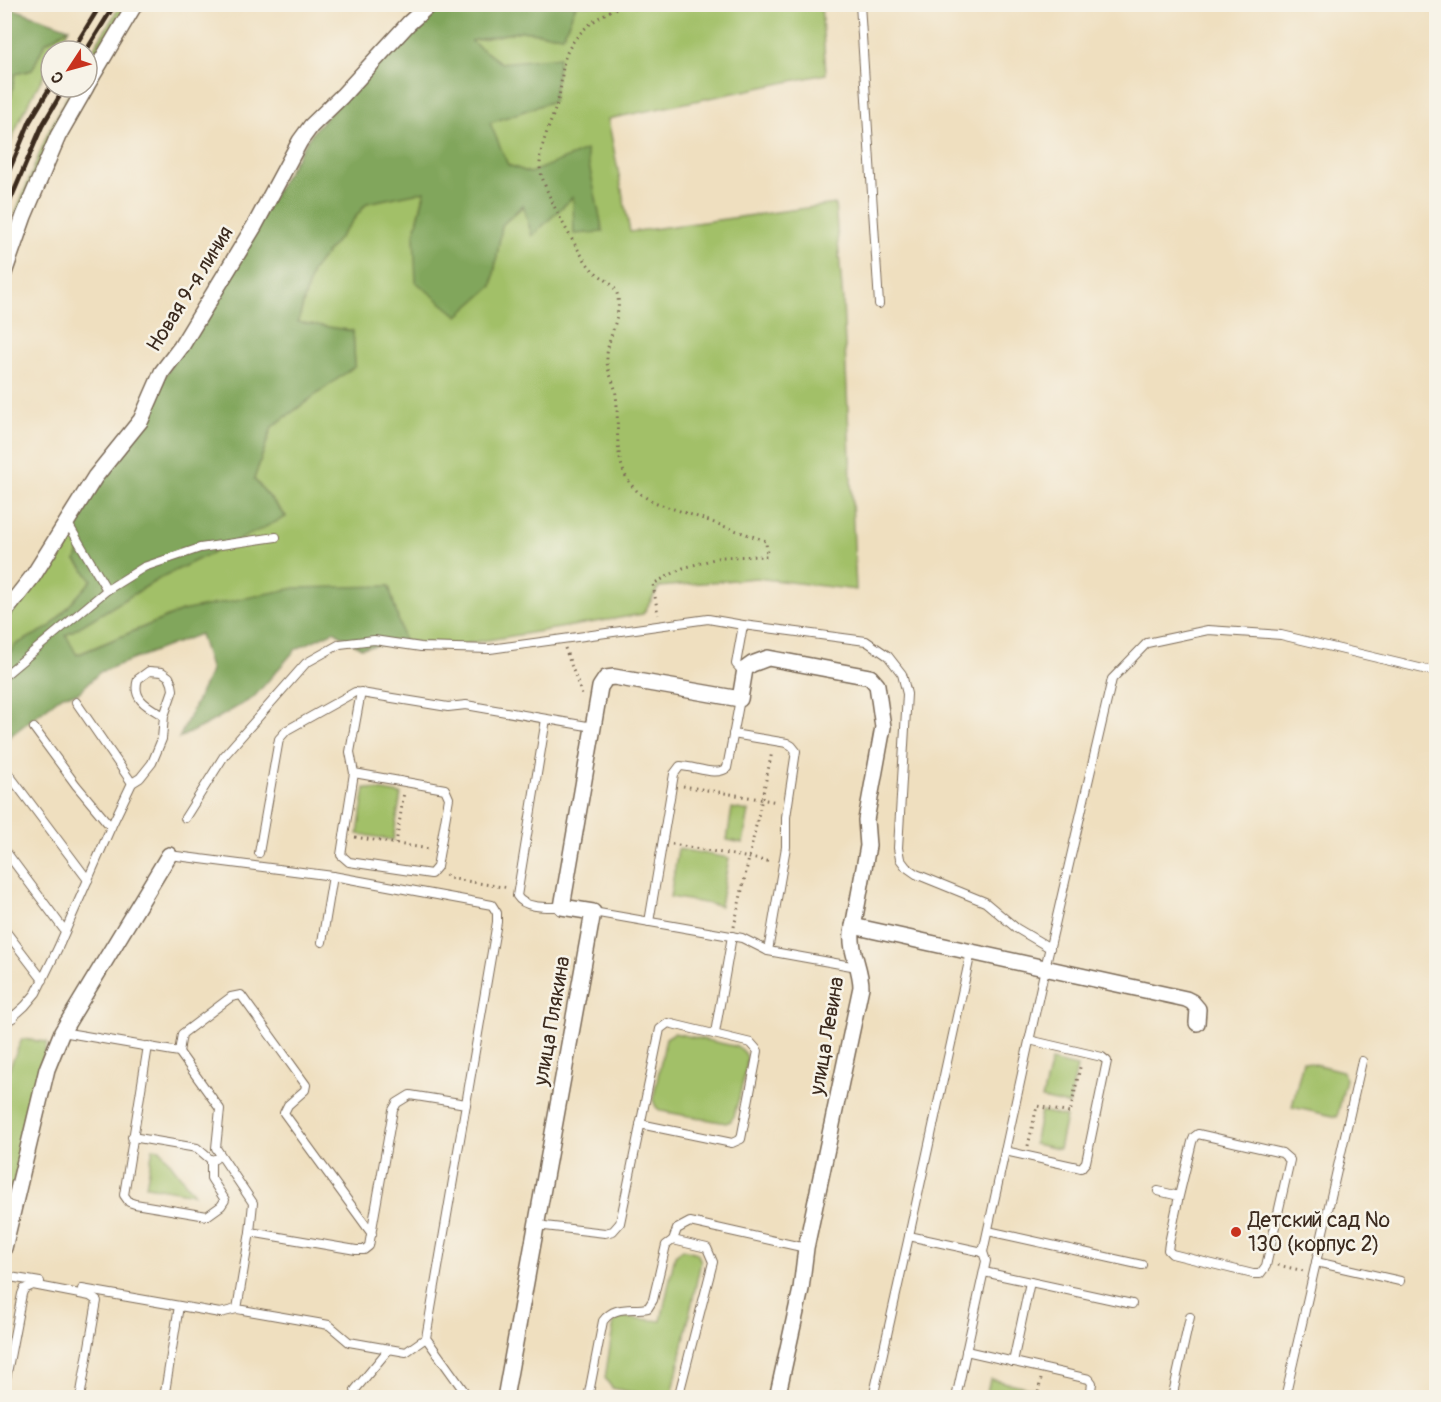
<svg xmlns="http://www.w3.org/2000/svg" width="1441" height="1402" viewBox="0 0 1441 1402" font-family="Pangolin,sans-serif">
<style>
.green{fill:#a2c067;stroke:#6e7542;stroke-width:1.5}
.forest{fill:#81a65c;stroke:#5e683d;stroke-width:1.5}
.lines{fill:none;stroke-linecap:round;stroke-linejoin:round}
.service-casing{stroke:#7a6956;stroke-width:10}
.minor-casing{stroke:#7a6956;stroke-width:18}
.path{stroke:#7a6956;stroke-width:3;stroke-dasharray:1.5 4.5;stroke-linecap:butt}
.service{stroke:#fff;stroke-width:8}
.minor{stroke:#fff;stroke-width:15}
.rail{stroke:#3b2a1e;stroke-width:4.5}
.poi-dot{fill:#c8321e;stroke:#f7f3e8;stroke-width:2}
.labels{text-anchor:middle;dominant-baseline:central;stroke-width:5;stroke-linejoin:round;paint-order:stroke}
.street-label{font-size:21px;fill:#3b2a1e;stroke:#f7f3e8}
.poi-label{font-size:21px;fill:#3b2a1e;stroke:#f7f3e8;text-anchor:start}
</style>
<rect width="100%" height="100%" fill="#f7f3e8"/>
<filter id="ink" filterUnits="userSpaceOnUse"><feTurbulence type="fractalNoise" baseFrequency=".0167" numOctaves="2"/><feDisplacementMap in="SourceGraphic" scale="12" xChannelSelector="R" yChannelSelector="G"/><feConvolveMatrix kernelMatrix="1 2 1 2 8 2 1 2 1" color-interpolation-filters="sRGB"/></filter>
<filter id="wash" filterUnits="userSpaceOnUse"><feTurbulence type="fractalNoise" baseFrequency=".008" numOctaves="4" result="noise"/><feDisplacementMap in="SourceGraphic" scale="24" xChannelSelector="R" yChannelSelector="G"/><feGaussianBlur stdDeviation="1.35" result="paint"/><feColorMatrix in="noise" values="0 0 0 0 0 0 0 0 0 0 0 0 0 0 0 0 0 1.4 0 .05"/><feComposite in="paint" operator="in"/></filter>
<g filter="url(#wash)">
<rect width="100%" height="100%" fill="#efdfbf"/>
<g class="green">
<polygon points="121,5 138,5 61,137 31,207 15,214 48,133 72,87 87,87 87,59"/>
<polygon points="576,5 821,5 826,74 608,119 630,232 835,204 843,302 856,590 756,578 659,587 643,614 452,646 404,641 389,586 182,611 76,655 65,635 162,577 286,516 254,479 272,427 355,366 353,331 298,323 312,271 367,203 425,190 414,236 492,286 502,225 586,151 530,173 508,165 489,123 553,101 471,41 521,31 563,36"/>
<polygon points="69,28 57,51 51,51 51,62 22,115 5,156 5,97 11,97 15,74 32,70 45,43"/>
<polygon points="72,526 82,542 76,560 92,580 50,627 15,645 5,660 5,619"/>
<polygon points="365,788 401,794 393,840 358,834"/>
<polygon points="732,808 749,811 743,843 727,840"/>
<polygon points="678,849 729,858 720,906 670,897"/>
<path d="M674,1033L738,1047C742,1050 746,1052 747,1058C747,1069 736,1112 731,1121L726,1123L661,1111L656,1107L653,1100L666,1038Z"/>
<polygon points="22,1039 47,1042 5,1223 5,1078"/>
<polygon points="1051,1061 1077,1067 1069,1105 1042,1099"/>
<polygon points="1303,1061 1342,1071 1346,1079 1337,1117 1292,1107"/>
<polygon points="1041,1111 1066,1117 1059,1149 1034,1144"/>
<polygon points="153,1148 160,1149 194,1194 146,1186"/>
<polygon points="683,1249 697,1253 701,1261 673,1391 668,1397 655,1397 612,1388 605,1378 614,1322 618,1317 622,1317 661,1321 675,1255"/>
<polygon points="990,1379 1035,1389 1033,1397 986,1397"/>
</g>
<g class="forest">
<polygon points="439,5 576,5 563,36 521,31 471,41 501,63 559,57 553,101 490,123 508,165 530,173 586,150 603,232 574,234 573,197 532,236 523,205 502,225 492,286 458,316 416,282 414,236 425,191 367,203 312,271 298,322 353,331 355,366 272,427 254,479 286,517 162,577 66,635 77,655 182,611 295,588 389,586 404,641 361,648 334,631 296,649 253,698 209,723 179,738 211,671 200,634 100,672 78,693 63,695 5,740 5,660 15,645 50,627 92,580 76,560 82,542 72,525 166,374 304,145 315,129 413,27"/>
<polygon points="5,6 69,28 45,43 32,70 15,74 11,97 5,97"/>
</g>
</g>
<g filter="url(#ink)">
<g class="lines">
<defs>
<g id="service">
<polyline points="860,4 879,304"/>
<polyline points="107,590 144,567 200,548 276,537"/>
<polyline points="744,673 736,664 743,625 866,641 888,656 902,674 907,694 898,848 900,859 906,867 916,874 985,902 1016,928 1050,948"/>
<polyline points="4,676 107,590 67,522"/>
<polyline points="76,702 132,783"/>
<path d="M546,719L517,896C525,909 548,907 562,907"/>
<polyline points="34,728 76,785 111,827"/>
<polyline points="733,734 787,743 792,746 796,751 786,817 786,847 768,951"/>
<polyline points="4,768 88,880"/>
<polyline points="354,773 445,789 449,798 437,867 431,874 349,862 341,855 354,773 350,752 361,692"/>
<polyline points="185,818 224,756 306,663 340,644 374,640 421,647 490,649 708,619 743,625"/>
<polyline points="4,849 65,931"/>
<polyline points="259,853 279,739 287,730 355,692 448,707 466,705 593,727"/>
<polyline points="169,855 333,876"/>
<polyline points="593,912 742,938 768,951 857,967"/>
<path d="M649,922L674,774L680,766C694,766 716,777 727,768L740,699"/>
<polyline points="4,929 43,980"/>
<polyline points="322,942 333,876 492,905 497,913 497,922 466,1104"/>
<polyline points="971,952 909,1236 983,1252 1045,968 1112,679 1147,643 1208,630 1281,635 1436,672"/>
<polyline points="4,1007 13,1018"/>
<path d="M4,1025L25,1006L36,993L58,948L111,827L132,783L140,778L152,763L162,739L164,716L173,690L172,684L169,677L162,672L149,671L138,679C131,700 149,707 164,716"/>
<polyline points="62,1032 179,1052 220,1109 216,1148 253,1203 250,1232"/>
<polyline points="715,1033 732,936"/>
<polyline points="148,1046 124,1195 129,1202 135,1204 207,1216 221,1206 225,1200 211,1178 211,1160"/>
<polyline points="179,1052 182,1034 231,997 241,995 306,1085 305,1090 288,1105 284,1113 372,1234"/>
<polyline points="132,1137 197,1148 211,1160 215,1159"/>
<polyline points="1005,1151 1077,1167 1081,1168 1086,1162 1107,1061 1102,1057 1029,1040"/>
<polyline points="1158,1191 1179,1196 1169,1243 1168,1250 1172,1254 1253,1274 1260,1274 1266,1266 1290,1160 1282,1153 1198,1134 1194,1137 1192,1142 1179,1196"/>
<polyline points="536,1225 605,1233 613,1231 620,1223 660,1029 668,1023 751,1043 758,1051 741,1139 732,1143 640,1124"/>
<polyline points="988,1231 1142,1265"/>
<polyline points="673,1240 677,1229 690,1222 806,1248"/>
<polyline points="1316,1262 1400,1281"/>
<polyline points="984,1272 1132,1304"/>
<polyline points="4,1276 40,1282"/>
<polyline points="82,1289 220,1313 237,1309"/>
<polyline points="426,1338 406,1352 349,1342 329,1325 237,1309 250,1232 356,1250 364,1250 369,1246 393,1110 397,1103 410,1095 466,1104 426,1338 469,1398"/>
<polyline points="966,1351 1089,1379 1092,1383 1090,1398"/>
<polyline points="1013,1362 1030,1282"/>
<polyline points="4,1389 22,1294 24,1289 33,1285 90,1296 97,1301 80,1398"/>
<polyline points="164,1398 179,1306"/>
<polyline points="357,1398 355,1390 389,1349"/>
<path d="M588,1398L603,1321C615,1305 630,1311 648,1308L653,1300L666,1245L673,1240L707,1248L713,1262L678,1398"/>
<polyline points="873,1398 909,1236"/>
<polyline points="956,1398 986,1261 983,1252"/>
<polyline points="1172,1398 1190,1317"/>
<polyline points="1285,1398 1362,1061"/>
</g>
<g id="minor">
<polyline points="87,85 135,4"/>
<polyline points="4,273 24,216 58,136 86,87"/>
<polyline points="4,613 33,576 95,477 141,420 162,372 181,347 255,225 300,141 311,126 342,96 409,23 430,4"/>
<polyline points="853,926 1186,999 1192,1002 1198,1009 1197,1023"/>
<polyline points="4,1248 47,1069 62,1032 169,855"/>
<path d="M505,1398L593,912L562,907L600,687L606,678L614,677L740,699L745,669L752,664L768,658L870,677L877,685L883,727L866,820L868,846L852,933C850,952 861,968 861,987L806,1248L801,1289L777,1398"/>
</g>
</defs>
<use href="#service" class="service-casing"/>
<use href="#minor" class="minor-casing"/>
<g class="path">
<path d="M627,4C603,12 576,30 566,55C562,65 562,79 560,91C556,115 540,140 540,165C539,184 576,249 589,266C598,278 616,281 618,298C621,319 606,339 607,360C607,372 615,383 616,395C620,426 611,466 636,490C649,503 672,508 689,514C715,523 740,532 766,541L767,556L721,557L683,568L653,584L658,615"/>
<polyline points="565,648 582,695"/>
<polyline points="683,786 777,802"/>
<polyline points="355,837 429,849"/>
<polyline points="396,844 404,792"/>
<polyline points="672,844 772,862"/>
<polyline points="446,875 448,878 509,888"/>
<polyline points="734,927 772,752"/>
<polyline points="1028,1146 1037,1106 1070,1113 1081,1063"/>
<polyline points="1278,1265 1304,1271"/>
<polyline points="1037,1398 1041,1379"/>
</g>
<use href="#service" class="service"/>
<use href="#minor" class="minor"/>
<g class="rail">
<polyline points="72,51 101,4"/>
<polyline points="86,51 115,4"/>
<polyline points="4,183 30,121 51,86"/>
<polyline points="4,215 42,126 65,87"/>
</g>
</g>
</g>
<circle class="poi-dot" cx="1236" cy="1232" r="6"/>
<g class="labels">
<g class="street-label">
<text transform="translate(190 289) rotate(-58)">Новая 9-я линия</text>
<text transform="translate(552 1021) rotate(-80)">улица Плякина</text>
<text transform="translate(827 1036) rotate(-80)">улица Левина</text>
</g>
<g class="poi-label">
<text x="1248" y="1220">Детский сад №<tspan x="1248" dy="24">130 (корпус 2)</tspan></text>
</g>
</g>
<rect width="1441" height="1402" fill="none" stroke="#f7f3e8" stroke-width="24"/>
<g transform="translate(69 69) rotate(234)"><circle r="28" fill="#f7f3e8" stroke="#aca397" stroke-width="1.5"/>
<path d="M0-4.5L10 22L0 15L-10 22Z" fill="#c8321e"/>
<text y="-9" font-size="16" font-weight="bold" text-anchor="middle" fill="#3b2a1e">С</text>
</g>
</svg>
